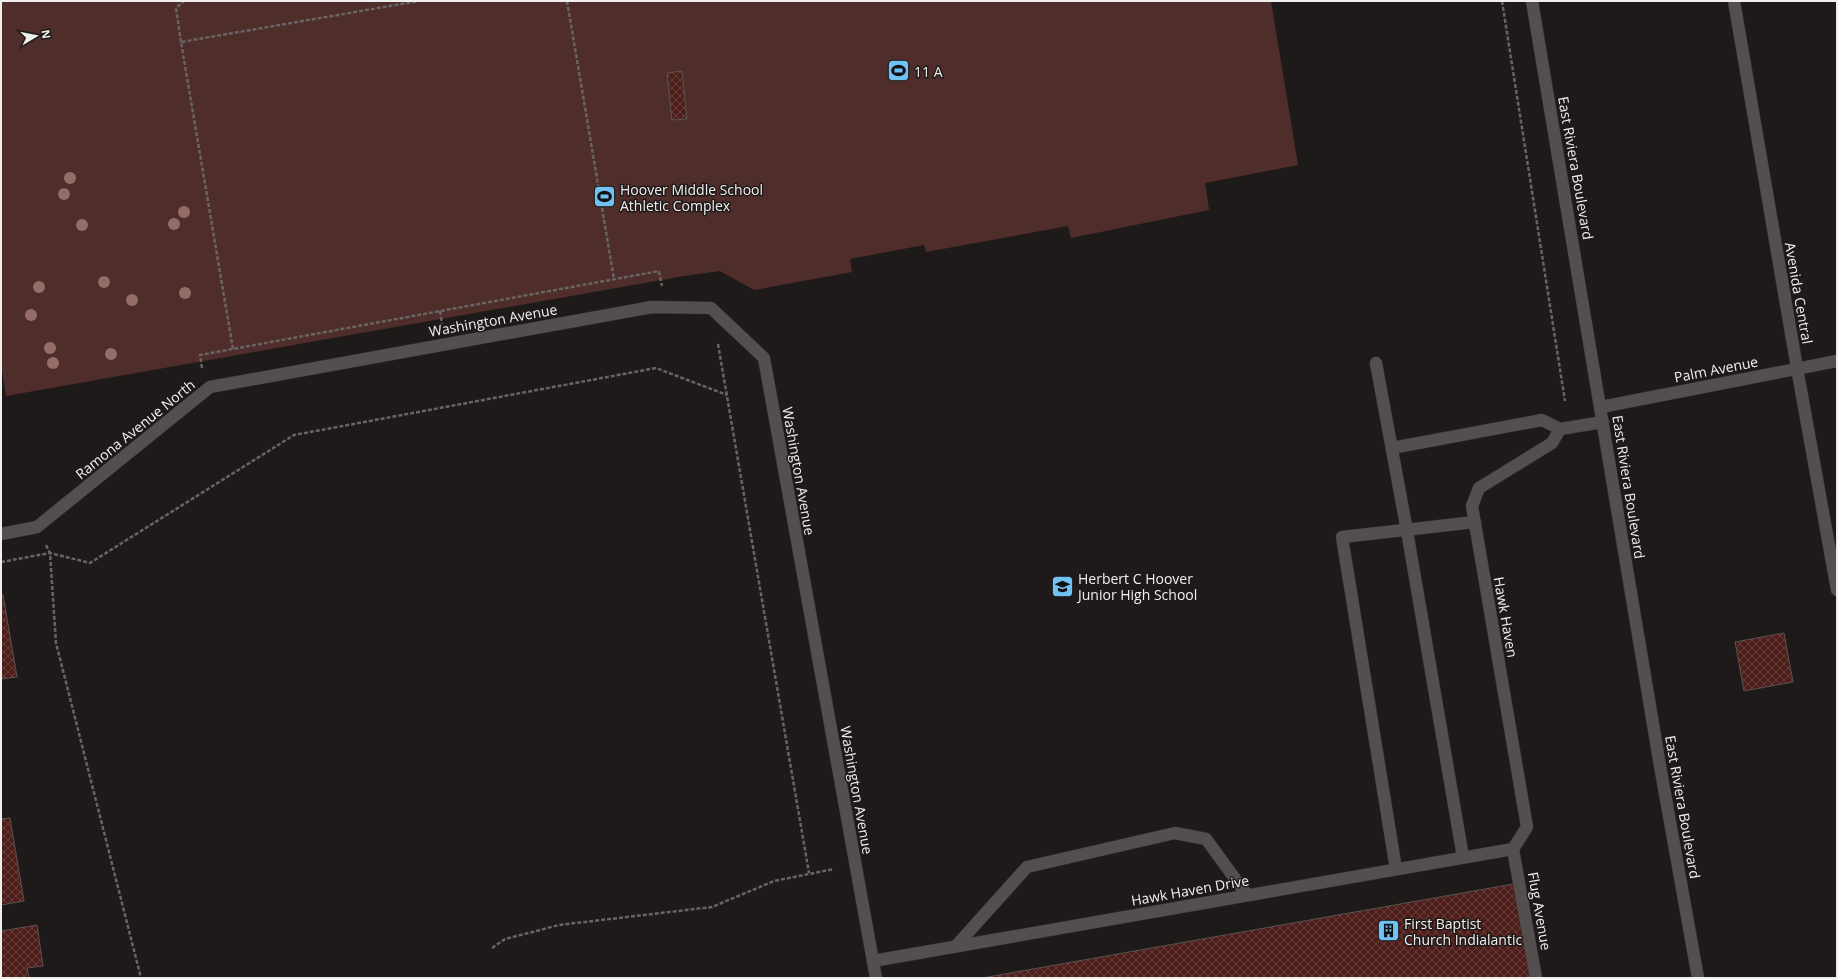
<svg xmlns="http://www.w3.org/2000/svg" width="1838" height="979" viewBox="0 0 1838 979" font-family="'Open Sans',sans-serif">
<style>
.pitch{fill:#4f2d2a}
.building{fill:url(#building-cross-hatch);stroke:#595353}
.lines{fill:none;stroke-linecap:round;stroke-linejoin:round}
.lane-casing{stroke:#373434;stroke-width:13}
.street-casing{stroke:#373434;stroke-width:13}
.path{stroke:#686464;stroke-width:2.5;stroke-dasharray:4 2;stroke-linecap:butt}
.lane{stroke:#544e4e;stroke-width:12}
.street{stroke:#544e4e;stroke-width:12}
.tree{fill:#956d68}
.labels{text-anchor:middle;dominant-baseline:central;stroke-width:3;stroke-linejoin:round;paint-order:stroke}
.poi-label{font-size:14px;fill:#f1eeee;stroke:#1f1a1a;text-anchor:start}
.street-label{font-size:14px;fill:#f1eeee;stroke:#1f1a1a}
</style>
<defs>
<pattern id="building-cross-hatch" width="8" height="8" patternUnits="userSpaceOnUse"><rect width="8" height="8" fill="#4d1e1a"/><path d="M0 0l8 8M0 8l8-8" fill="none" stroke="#673f3c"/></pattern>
</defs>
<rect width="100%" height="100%" fill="#1f1a1a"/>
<polygon class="pitch" points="1,1 1271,1 1298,165 1205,183 1209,210 1071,238 1068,226 926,252 924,245 850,259 852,272 754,290 720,271 684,276 6,396 1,364"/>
<g class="building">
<polygon points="682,71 687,119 672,120 667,73"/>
<polygon points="1,595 3,595 17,677 1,679"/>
<polygon points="1784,633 1793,682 1744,691 1735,642"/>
<polygon points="10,818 24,901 1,905 1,819"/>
<polygon points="1519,883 1536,978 982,978"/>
<polygon points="37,925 43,966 27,968 29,978 1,978 1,931"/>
</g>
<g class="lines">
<defs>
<g id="lane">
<polyline points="1376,363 1407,531 1463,857"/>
<polyline points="1396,869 1342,537 1475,522"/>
<polyline points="956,946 1027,867 1175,833 1206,839 1247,895"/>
</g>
<g id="street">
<polyline points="1532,1 1660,766 1698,978"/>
<polyline points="1734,1 1797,368 1837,590"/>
<polyline points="1601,407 1837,361"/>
<polyline points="1392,448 1542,420 1560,429 1603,422"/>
<polyline points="1,534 37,527 210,387 652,307 711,308 764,358 876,978"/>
<polyline points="1513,849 1527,827 1472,506 1479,488 1552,443 1560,429"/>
<polyline points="1513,849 1536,978"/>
<polyline points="873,961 1513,849"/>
</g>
</defs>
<use href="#lane" class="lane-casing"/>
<use href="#street" class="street-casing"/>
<g class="path">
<polyline points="567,1 614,279"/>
<polyline points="1502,1 1565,401"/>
<polyline points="181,42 176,8 184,1"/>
<polyline points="440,311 442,324"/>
<polyline points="718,344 809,873"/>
<polyline points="233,349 181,42 419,1"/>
<polyline points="202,368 200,355 659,271 662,286"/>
<polyline points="46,545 50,553 56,643 141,978"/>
<polyline points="1,562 50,553 90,563 294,435 656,368 727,395"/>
<polyline points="492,948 505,939 559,925 712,907 774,881 834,869"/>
</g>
<use href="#lane" class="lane"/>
<use href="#street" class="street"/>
</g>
<g class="tree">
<circle cx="70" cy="178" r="6"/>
<circle cx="64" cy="194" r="6"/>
<circle cx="184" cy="212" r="6"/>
<circle cx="174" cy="224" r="6"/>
<circle cx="82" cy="225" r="6"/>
<circle cx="104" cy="282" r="6"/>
<circle cx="39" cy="287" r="6"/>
<circle cx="185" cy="293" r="6"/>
<circle cx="132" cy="300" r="6"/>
<circle cx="31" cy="315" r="6"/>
<circle cx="50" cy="348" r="6"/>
<circle cx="111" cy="354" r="6"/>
<circle cx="53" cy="363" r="6"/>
</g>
<defs>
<symbol id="stadium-square" viewBox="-11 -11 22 22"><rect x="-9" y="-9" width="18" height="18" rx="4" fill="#6fc2f4" stroke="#1f1a1a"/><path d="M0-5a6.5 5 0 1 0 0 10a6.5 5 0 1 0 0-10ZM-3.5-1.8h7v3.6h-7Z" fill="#111"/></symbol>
<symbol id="school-square" viewBox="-11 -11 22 22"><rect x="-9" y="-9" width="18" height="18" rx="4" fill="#6fc2f4" stroke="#1f1a1a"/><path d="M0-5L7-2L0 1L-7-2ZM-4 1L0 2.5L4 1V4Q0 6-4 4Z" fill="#111"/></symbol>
<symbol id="building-square" viewBox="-11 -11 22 22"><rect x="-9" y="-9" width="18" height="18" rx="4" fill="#6fc2f4" stroke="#1f1a1a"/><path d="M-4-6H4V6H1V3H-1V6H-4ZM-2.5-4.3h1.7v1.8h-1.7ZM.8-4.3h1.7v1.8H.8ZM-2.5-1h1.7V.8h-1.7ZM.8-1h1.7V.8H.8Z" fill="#111"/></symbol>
</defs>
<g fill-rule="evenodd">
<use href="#stadium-square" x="886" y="58" width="25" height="25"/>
<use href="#stadium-square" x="592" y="184" width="25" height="25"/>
<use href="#school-square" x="1050" y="574" width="25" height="25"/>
<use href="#building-square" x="1376" y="918" width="25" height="25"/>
</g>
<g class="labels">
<g class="poi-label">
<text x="914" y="71">11 A</text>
<text x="620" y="189">Hoover Middle School<tspan x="620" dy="16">Athletic Complex</tspan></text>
<text x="1078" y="578">Herbert C Hoover<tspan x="1078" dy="16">Junior High School</tspan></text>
<text x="1404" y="923">First Baptist<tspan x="1404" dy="16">Church Indialantic</tspan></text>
</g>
<g class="street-label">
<text transform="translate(1576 168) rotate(80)">East Riviera Boulevard</text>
<text transform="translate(1799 293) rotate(80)">Avenida Central</text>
<text transform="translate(493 320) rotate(-10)">Washington Avenue</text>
<text transform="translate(1716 369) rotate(-11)">Palm Avenue</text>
<text transform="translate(135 429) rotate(-39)">Ramona Avenue North</text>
<text transform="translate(799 471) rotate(80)">Washington Avenue</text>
<text transform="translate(1629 487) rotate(81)">East Riviera Boulevard</text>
<text transform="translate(1506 617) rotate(80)">Hawk Haven</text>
<text transform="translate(857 790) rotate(80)">Washington Avenue</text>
<text transform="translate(1683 807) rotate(80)">East Riviera Boulevard</text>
<text transform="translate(1190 890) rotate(-10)">Hawk Haven Drive</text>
<text transform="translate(1540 911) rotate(80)">Flug Avenue</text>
</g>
</g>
<rect width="1838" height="979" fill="none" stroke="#f1eeee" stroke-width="4"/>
<g transform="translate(36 36) rotate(80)" stroke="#1f1a1a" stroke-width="3" paint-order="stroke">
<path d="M0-3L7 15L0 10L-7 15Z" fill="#f1eeee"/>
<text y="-6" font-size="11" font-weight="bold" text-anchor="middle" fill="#f1eeee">N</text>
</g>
</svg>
